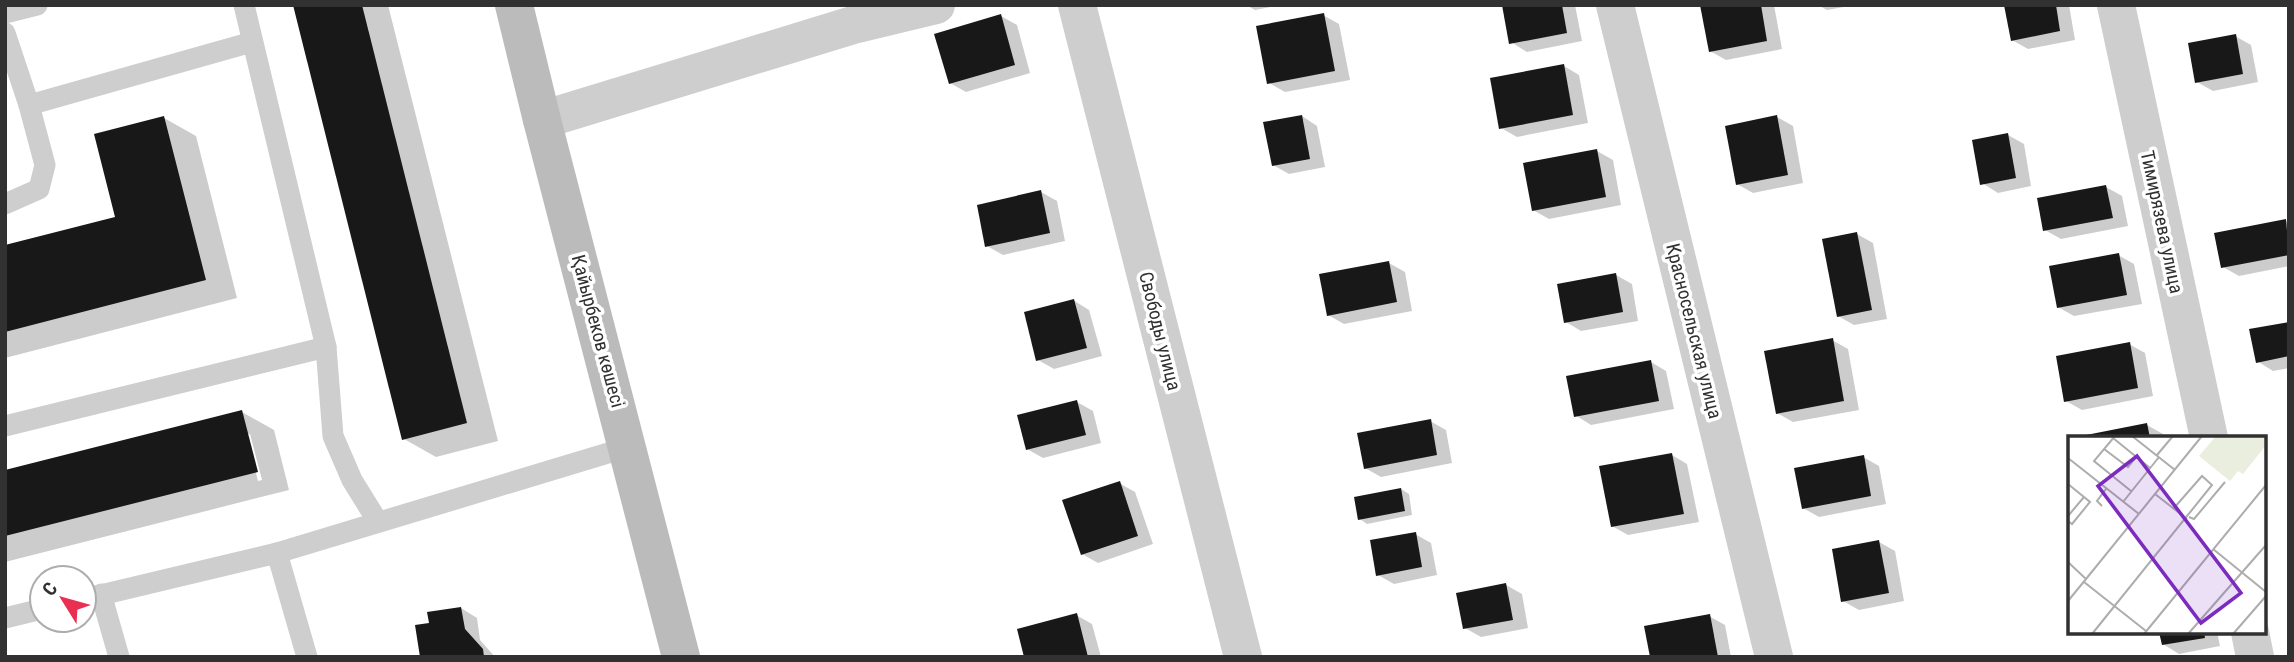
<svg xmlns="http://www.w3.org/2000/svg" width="2294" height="662" viewBox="0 0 2294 662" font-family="'Roboto Condensed',sans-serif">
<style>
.shadow{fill:#0003;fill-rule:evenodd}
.building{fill:#181818}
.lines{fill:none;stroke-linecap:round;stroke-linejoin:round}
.service{stroke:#cecece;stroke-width:21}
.minor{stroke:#cecece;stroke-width:38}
.secondary{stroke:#bbb;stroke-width:38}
.labels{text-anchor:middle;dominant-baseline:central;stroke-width:7;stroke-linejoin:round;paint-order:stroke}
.street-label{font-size:19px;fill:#313131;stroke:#fff}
.inset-road{fill:none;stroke:#adadad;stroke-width:2}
.view{fill:#7b2cbf;fill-opacity:0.15;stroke:#7b2cbf;stroke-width:3.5}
.inset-edge{fill:none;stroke:#313131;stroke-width:3.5}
</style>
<rect width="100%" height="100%" fill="#fff"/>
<g class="shadow">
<polygon points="295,5 388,5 498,441 436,457 404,439"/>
<polygon points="1246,5 1281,5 1255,10"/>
<polygon points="1504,5 1575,5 1582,41 1527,52 1511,42"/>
<polygon points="1701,5 1774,5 1782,49 1726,60 1710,51"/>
<polygon points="1818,5 1855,5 1827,10"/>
<polygon points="2006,5 2069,5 2075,40 2028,49 2012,40"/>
<polygon points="1323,15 1339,24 1350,80 1285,92 1269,83"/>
<polygon points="1001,16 1017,25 1030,73 966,92 950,83"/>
<polygon points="2235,36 2251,45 2258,82 2213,91 2197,82"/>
<polygon points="1564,66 1579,75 1588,123 1517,137 1501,128"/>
<polygon points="1302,116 1317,126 1325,167 1289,174 1273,165"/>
<polygon points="1777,117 1793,126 1803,183 1753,193 1737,184"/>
<polygon points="164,118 196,136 237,298 5,358 5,247 117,219"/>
<polygon points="2008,135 2024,144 2031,186 1998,193 1982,183"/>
<polygon points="1597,151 1613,160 1621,205 1549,219 1533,210"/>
<polygon points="2106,187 2122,196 2128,226 2061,239 2045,230"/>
<polygon points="1041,192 1057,201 1065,241 1003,255 987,246"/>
<polygon points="2285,221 2289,223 2289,266 2239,276 2223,267"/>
<polygon points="1857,234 1873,243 1887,319 1854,325 1838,316"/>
<polygon points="2118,255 2134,264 2142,304 2074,316 2058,307"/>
<polygon points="1389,263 1405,272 1412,311 1344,324 1328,315"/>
<polygon points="1616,275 1632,284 1638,321 1581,331 1566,322"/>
<polygon points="1073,300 1089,310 1102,356 1054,369 1038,360"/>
<polygon points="2289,323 2289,368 2273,371 2257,361"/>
<polygon points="1832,340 1848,349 1859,410 1793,422 1777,413"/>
<polygon points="2129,344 2145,353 2153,396 2082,410 2066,401"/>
<polygon points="1651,362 1666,371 1674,409 1591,425 1575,415"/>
<polygon points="1077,402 1093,411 1101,443 1043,458 1027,449"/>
<path d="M242,412L274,430L289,490L5,562V471ZM246,434H250L262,480L258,481Z"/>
<polygon points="1430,421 1446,430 1452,463 1381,477 1365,468"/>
<polygon points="2147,425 2163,434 2164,438 2080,438"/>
<polygon points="1672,455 1687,464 1699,522 1628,535 1612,526"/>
<polygon points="1863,457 1879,466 1886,504 1819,517 1803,508"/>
<polygon points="1119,483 1135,492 1153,544 1098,563 1082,554"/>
<polygon points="1401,489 1409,494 1412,515 1367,524 1360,519"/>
<polygon points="1415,534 1431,543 1437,575 1394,584 1378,575"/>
<polygon points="1879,542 1895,551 1904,601 1859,610 1843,601"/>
<polygon points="1506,585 1522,594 1528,628 1481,637 1465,628"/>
<polygon points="461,608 477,618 480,640 495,657 422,657"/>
<polygon points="1076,615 1092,624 1101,657 1026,657"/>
<polygon points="1709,616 1725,625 1731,657 1652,657"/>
<polygon points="2161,632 2217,632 2220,646 2179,654 2163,644"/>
</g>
<g class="building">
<polygon points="293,5 362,5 467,423 402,440"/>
<polygon points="1502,5 1562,5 1567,33 1509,44"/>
<polygon points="1700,5 1761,5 1767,41 1709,52"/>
<polygon points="2004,5 2056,5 2060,31 2011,41"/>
<polygon points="1324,13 1335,71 1267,84 1256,26"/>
<polygon points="1001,14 1015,65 949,84 934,34"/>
<polygon points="2236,34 2243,74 2195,83 2188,43"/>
<polygon points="1564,64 1573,115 1499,129 1490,78"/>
<polygon points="1302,115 1310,159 1272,166 1263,122"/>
<polygon points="1777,115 1788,175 1736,185 1725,126"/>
<polygon points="164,116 206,280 5,332 5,245 115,217 94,134"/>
<polygon points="2008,133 2016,178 1980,185 1972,140"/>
<polygon points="1597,149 1606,197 1532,211 1523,163"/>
<polygon points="2106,185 2113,218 2043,231 2037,198"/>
<polygon points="1041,190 1050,233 985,247 977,205"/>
<polygon points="2286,219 2289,255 2221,268 2214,233"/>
<polygon points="1857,232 1872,310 1837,317 1822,239"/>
<polygon points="2119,253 2127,295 2057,308 2049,266"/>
<polygon points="1389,261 1397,302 1327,316 1319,274"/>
<polygon points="1616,273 1623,312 1564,323 1557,284"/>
<polygon points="1074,299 1087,348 1036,361 1024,312"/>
<polygon points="2289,322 2289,356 2256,363 2249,329"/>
<polygon points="1833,338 1844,401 1776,414 1764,351"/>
<polygon points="2130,342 2138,388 2064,402 2056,356"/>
<polygon points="1651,360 1659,401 1574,417 1566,376"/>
<polygon points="1077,400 1086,435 1026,450 1017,415"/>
<polygon points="242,410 258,472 5,536 5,470"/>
<polygon points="1431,419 1437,455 1364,469 1357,433"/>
<polygon points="2147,423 2150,438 2077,438 2076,437"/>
<polygon points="1672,453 1684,514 1611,527 1599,466"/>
<polygon points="1864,455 1871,496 1802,509 1794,468"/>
<polygon points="1120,481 1138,536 1081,555 1062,500"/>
<polygon points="1401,488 1405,511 1358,520 1354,497"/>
<polygon points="1416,532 1422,567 1376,576 1370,540"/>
<polygon points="1879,540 1889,593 1841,602 1832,549"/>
<polygon points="1506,583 1513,620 1463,629 1456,593"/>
<polygon points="461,607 465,629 483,649 484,657 420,657 415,625 429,623 427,612"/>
<polygon points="1077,613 1088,657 1024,657 1017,629"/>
<polygon points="1710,614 1718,657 1650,657 1644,626"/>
<polygon points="2159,632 2204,632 2205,638 2162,645"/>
</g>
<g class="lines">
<g class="service">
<polyline points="244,5 326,347 333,436 352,480 378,522"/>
<polyline points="5,13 37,5"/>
<polyline points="5,33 29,105 45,165 39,189 5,204"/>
<polyline points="29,105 252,42"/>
<polyline points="5,426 326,347"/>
<polyline points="277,553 307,657"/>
<polyline points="101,594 119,657"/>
<polyline points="84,599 277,553 628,447"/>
<polyline points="5,618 42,609"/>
</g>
<g class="minor">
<polyline points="1077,5 1243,657"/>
<polyline points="1615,5 1774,657"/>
<polyline points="2116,5 2209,438"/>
<polyline points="542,120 853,25 936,5"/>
<polyline points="2250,632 2255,657"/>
</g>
<polyline class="secondary" points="514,5 542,120 681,657"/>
</g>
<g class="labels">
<g class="street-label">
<text transform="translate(2162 222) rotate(78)">Тимирязева улица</text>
<text transform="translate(598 331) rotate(75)">Қайырбеков көшесі</text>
<text transform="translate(1160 331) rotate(76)">Свободы улица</text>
<text transform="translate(1694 331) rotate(76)">Красносельская улица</text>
</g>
</g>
<g transform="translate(2068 436)">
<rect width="198" height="198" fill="#fff"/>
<path d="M148,0H198V9L175,38L170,35L162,45L131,20Z" fill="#e9eedf"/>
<path class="inset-road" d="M47,0L26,25L63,55M64,0L107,34M45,2L82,32M36,13L60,31L68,21M89,19L105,0M0,22L71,78M0,48L22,66L4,88L0,85M87,58L119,83M55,66L91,21M34,70L29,65L38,53M0,80L16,61M121,81L126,83L157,46M145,113L198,156M0,126L18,143L0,165M18,143L134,0M16,146L78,195M24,198L144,49L134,40L106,72M76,198L198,49M120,198L198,109M165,198L198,160"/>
<path class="view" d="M69,20L173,157L133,187L30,50Z"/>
<rect width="198" height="198" class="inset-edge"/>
</g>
<rect width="2294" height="662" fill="none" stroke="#313131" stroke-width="14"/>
<g transform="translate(63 599) rotate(307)"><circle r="33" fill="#ffffff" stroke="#adadad" stroke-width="2"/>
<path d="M0-5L12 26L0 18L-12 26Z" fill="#ea3052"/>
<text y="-10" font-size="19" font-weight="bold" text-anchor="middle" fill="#313131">С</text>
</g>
</svg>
